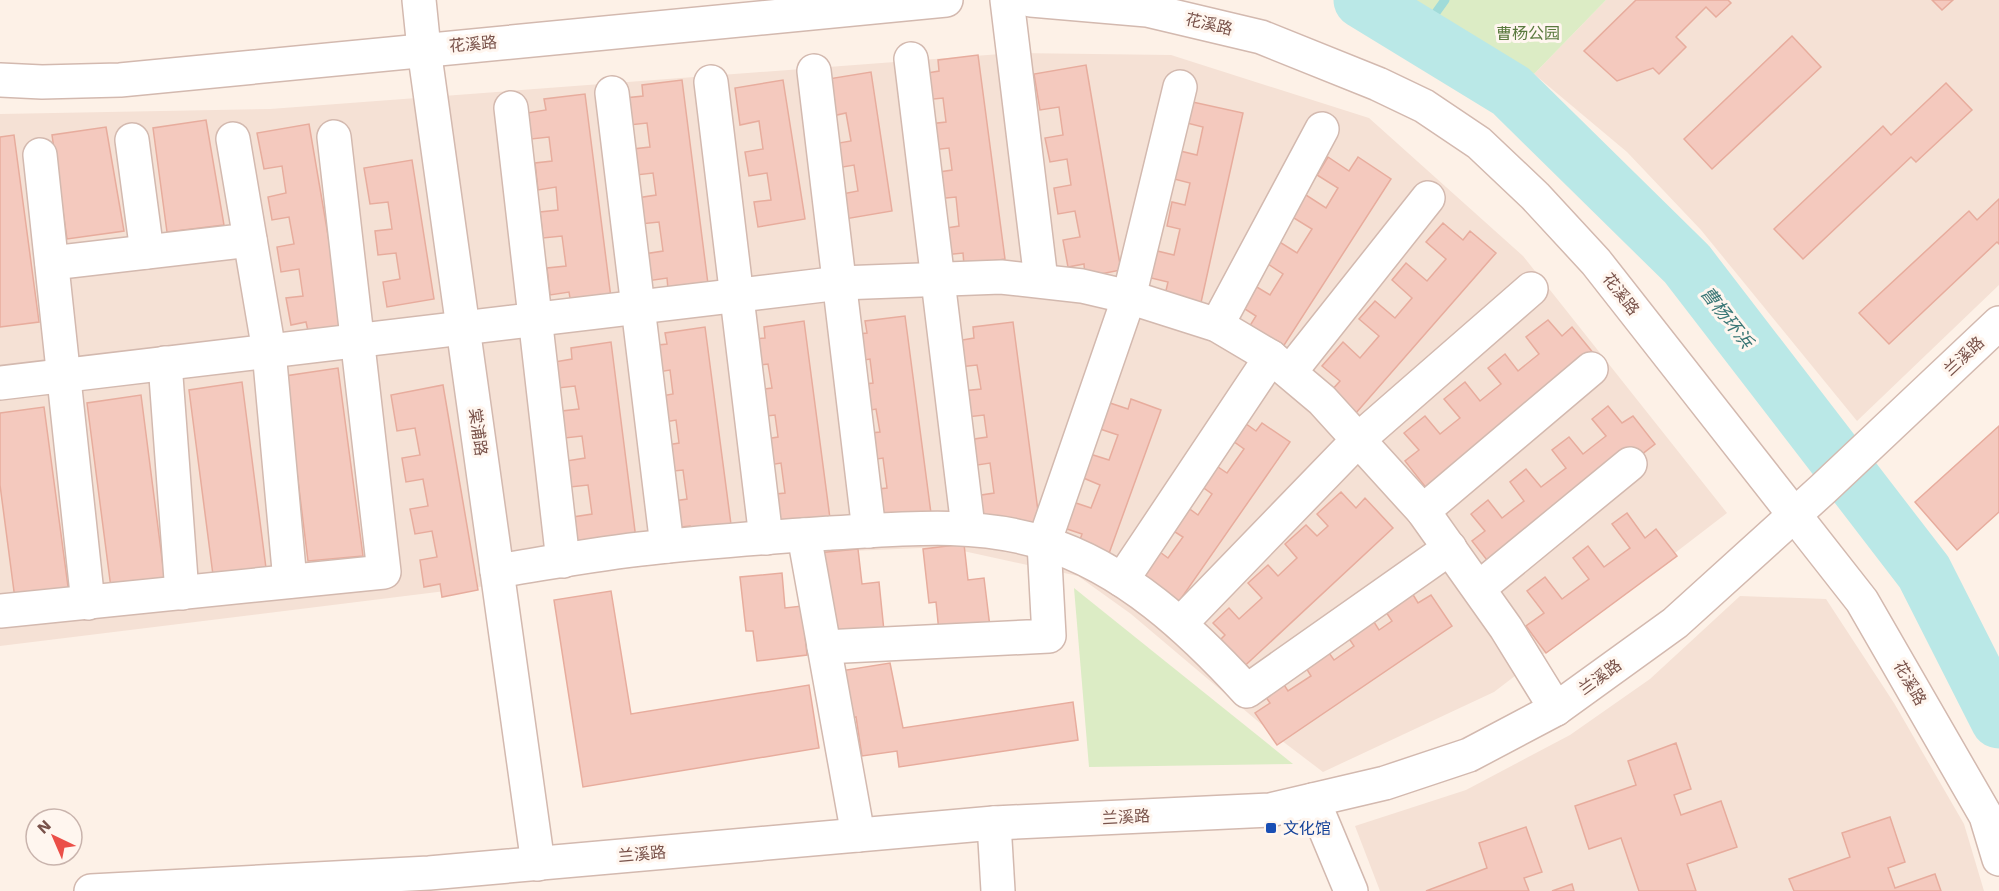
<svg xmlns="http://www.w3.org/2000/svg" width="1999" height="891" viewBox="0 0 1999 891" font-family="'Work Sans','Noto Sans SC',sans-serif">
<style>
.residential{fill:#f5e1d5}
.green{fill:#dcecc5}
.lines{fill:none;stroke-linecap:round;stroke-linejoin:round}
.stream{stroke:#a0dbd9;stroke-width:9}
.river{stroke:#bae8e7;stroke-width:57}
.building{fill:#f4c9be;stroke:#e7ac9d;stroke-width:1.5}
.minor-casing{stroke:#d3b9af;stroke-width:36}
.minor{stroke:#fff;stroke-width:33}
.transit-dot{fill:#1a4fb4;stroke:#fff6ef;stroke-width:2}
.labels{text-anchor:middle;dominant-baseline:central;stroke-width:6;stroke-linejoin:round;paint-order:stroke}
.street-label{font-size:16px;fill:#79524a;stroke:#fff6ef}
.park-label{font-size:16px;fill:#5a793e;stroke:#fff6ef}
.transit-label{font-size:16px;fill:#164399;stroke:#fff6ef;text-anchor:start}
.water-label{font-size:18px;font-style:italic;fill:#3a7776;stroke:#fff6ef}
</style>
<rect width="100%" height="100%" fill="#fdf1e7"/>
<g class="residential">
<polygon points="1606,0 1999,0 1999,285 1857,421 1701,230 1627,152 1534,74"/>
<polygon points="1014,53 1171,55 1369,118 1523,256 1727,513 1494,692 1323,772 1273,734 1131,614 1078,576 945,547 729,556 0,646 0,114 270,109"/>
<polygon points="1740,596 1826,599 1894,703 1964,824 1984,891 1380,891 1355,826 1466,790 1570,735 1650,679"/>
</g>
<g class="green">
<polygon points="1395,0 1606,0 1534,74"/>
<polygon points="1074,588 1293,764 1089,767"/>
</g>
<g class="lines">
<polyline class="stream" points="1420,35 1445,0"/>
<polyline class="river" points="1362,0 1511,91 1687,264 1924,572 1999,720"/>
</g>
<g class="building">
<polygon points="1636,0 1728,0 1731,3 1716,17 1706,7 1676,37 1686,47 1659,74 1653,68 1617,81 1584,51"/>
<polygon points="1932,0 1953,0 1942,10"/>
<polygon points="1792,36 1821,67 1712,169 1684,139"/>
<polygon points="978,55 1005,259 964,265 963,253 944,255 940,229 959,226 956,197 936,199 933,173 952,170 949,148 932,150 929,124 946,122 943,98 924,100 921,74 939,71 938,60"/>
<polygon points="1086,65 1121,270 1085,277 1084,264 1068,267 1063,240 1080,237 1075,211 1058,214 1054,188 1071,185 1067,159 1050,162 1045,138 1063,135 1059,107 1040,110 1034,74"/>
<polygon points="871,72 892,211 845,219 842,194 858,191 854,165 837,168 833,144 851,141 846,113 828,117 822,80"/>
<polygon points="682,80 708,284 668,289 667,278 647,281 644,254 663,251 659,222 640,224 637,198 656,195 653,173 636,175 633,149 650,147 647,123 629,125 625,98 643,96 642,85"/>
<polygon points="783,80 805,219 758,227 754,202 771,200 767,173 749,176 745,152 763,149 759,121 740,125 735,88"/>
<polygon points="1946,83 1972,110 1916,162 1911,157 1803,259 1774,229 1883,126 1891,135"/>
<polygon points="585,94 611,298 571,304 569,292 550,295 547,268 566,266 562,236 543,238 540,212 558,210 556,187 538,190 535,163 552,161 549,137 531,139 527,113 546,110 544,99"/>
<polygon points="1188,101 1243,113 1200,307 1164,299 1168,282 1147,277 1153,250 1174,255 1180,229 1167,226 1172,202 1185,205 1190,183 1174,179 1180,151 1197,155 1203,127 1183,122"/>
<polygon points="206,120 224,225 167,232 153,128"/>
<polygon points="309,124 344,329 309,335 306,322 291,325 286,298 303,296 299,269 281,272 277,247 294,244 289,217 272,220 268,197 286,193 282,166 264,169 257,133"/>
<polygon points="106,127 124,231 67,239 52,135"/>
<polygon points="14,135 39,322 0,327 0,137"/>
<polygon points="1328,157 1349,171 1358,157 1391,179 1279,353 1246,332 1256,316 1234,302 1247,281 1270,295 1283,274 1262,260 1275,239 1297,253 1312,229 1289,215 1303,193 1326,208 1338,188 1317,175"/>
<polygon points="412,160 434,299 387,307 383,282 400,279 396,253 378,255 375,231 392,229 388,202 370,204 364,168"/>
<polygon points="1999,199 1999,244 1997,242 1889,344 1859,313 1969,211 1977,220"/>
<polygon points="1443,223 1463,240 1470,231 1496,253 1356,413 1331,391 1340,381 1322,366 1343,342 1360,358 1379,336 1359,319 1375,301 1395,318 1412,298 1392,280 1406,263 1427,281 1446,259 1426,242"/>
<polygon points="905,316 932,521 871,517 868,490 887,488 883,458 864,461 860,434 880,432 876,409 859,412 856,385 873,383 870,359 852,362 849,335 867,333 865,321"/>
<polygon points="1548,320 1562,336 1572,327 1594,354 1427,489 1405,461 1419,450 1404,433 1425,416 1440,434 1460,418 1444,399 1465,382 1480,401 1501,384 1488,368 1505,354 1518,371 1539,354 1526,337"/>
<polygon points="804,321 831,526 790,531 789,519 769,522 766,495 785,493 781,463 763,466 759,440 778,437 775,415 758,417 755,390 772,388 768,364 750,366 747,340 765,338 764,327"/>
<polygon points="1013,322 1040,526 978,522 975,496 994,493 990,463 971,466 968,440 987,437 984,415 967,417 963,391 981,389 977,365 959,367 956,341 974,338 973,327"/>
<polygon points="705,327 732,532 691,538 690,526 671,528 668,502 687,499 683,470 664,472 660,446 679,443 676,420 659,423 656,397 673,394 670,370 652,373 649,346 667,344 665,333"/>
<polygon points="611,342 637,547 576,543 573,517 592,514 588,485 570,487 566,461 585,458 582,436 565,438 562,411 579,409 575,386 558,388 554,362 572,359 571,348"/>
<polygon points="338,368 363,556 308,561 285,376"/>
<polygon points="242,382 266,568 213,575 189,390"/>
<polygon points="443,385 478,590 442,597 440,584 424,587 420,560 437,557 432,531 415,534 410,509 428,506 423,479 406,482 402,458 420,455 415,428 397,431 391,395"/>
<polygon points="141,395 165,582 111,588 87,403"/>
<polygon points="1131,399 1161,410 1107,559 1077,548 1082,534 1058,526 1067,500 1091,508 1100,485 1081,477 1090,454 1109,460 1118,435 1100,429 1110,403 1128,409"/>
<polygon points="1608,406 1622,423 1633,416 1655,444 1494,569 1472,541 1485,531 1471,514 1488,500 1502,518 1524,501 1510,482 1526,469 1541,487 1566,468 1552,450 1569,437 1583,454 1606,436 1592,419"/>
<polygon points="44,407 69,594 15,599 0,485 0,413"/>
<polygon points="1238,418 1256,431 1262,423 1290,442 1171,613 1143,594 1152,581 1133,567 1149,544 1168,558 1183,537 1164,525 1180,502 1198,515 1212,494 1194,481 1209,461 1227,473 1244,449 1226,436"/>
<polygon points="1999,426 1999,512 1957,550 1915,502"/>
<polygon points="1341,492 1356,508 1365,498 1393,528 1236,674 1212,648 1225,635 1213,623 1229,608 1239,619 1262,598 1248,583 1268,565 1278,576 1297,558 1285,544 1306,525 1317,536 1328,526 1317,514"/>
<polygon points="1627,513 1645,538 1656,529 1677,556 1546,653 1526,626 1544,613 1527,591 1545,577 1562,599 1589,579 1573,558 1588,546 1604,567 1630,548 1612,524"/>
<polygon points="964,544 968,580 984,578 990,627 939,632 936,602 929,603 923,549"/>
<polygon points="858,549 862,584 879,582 884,631 833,637 817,553"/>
<polygon points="782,573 785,608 802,606 807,655 757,661 753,631 746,631 740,577"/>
<polygon points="1409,588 1418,603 1431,595 1452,626 1277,745 1255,713 1270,703 1261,690 1279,677 1288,691 1311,676 1300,658 1322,643 1334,660 1354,646 1344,631 1369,614 1379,630 1392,621 1382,606"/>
<polygon points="611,591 631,714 809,685 819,748 583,787 554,600"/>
<polygon points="890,663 903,728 1073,702 1078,740 899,767 897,751 862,756 856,717 847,719 840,671"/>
<polygon points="1676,743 1691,789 1674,795 1681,815 1721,801 1737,847 1687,864 1696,891 1639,891 1621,838 1589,849 1575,806 1636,785 1628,761"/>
<polygon points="1890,817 1905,862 1888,868 1895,888 1935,874 1941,891 1794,891 1789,879 1850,857 1842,833"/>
<polygon points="1526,827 1542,872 1524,878 1529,891 1426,891 1487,868 1479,843"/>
<polygon points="1572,884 1574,891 1552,891"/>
</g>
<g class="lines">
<defs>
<g id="minor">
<polyline points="419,0 424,49 538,864"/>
<polyline points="1007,0 1041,280"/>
<polyline points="1031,0 1147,10 1261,37 1378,84 1424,106 1479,143 1535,196 1596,262 1862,601 1986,816 1999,859"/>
<polyline points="911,59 968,527"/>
<polyline points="814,71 869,531"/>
<polyline points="0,80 42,82 120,80 946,0"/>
<polyline points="711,82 766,538"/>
<polyline points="612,93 667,546"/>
<polyline points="511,108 563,561"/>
<polyline points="233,139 269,351 290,581"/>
<polyline points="132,140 147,252"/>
<polyline points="40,155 88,603"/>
<polyline points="52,263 250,240"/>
<polyline points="1217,325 1322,129"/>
<polyline points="165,363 182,593"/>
<polyline points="1290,372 1428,198"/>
<polyline points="0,383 840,283 1001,277 1082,286 1129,297 1217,325 1271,357 1322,400 1423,511 1506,628 1556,709"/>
<polyline points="1423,511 1591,369"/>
<polyline points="804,535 858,835"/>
<path d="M497,571C548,563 599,553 650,548C710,541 771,537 831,533C903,529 974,521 1044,543C1125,568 1191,630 1247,691L1450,548"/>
<polyline points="1122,580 1271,357"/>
<polyline points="1479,588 1630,464"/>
<polyline points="0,611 384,572 334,137"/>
<polyline points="1180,624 1359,439 1531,289"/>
<polyline points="824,647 1049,636 1044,543 1129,297 1180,87"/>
<polyline points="1313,800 1351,891"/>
<polyline points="994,823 998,891"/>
<polyline points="91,891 429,873 994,823 1270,810 1385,783 1469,755 1556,709 1675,623 1823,489 1999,323"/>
</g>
</defs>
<use href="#minor" class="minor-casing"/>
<use href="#minor" class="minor"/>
</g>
<rect class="transit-dot" x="1265" y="822" width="12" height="12" rx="3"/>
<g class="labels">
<g class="street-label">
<text transform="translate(1209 24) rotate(13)">花溪路</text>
<text transform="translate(473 44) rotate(-5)">花溪路</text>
<text transform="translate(1621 294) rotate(52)">花溪路</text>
<text transform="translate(1964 356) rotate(-43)">兰溪路</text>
<text transform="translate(478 432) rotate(82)">棠浦路</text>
<text transform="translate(1600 677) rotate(-36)">兰溪路</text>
<text transform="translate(1910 683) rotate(60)">花溪路</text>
<text transform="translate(1126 817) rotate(-3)">兰溪路</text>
<text transform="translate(642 854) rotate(-5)">兰溪路</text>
</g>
<g class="park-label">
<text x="1528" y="33">曹杨公园</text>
</g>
<g class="transit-label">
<text x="1283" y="828">文化馆</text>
</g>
<g class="water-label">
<text transform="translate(1727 317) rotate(52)">曹杨环浜</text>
</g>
</g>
<g transform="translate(54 837) rotate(316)"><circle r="28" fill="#fff6ef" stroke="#c9b4ad" stroke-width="1.5"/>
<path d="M0-4.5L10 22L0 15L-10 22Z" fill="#eb4f48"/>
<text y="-9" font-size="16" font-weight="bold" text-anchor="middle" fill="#79524a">N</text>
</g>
</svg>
